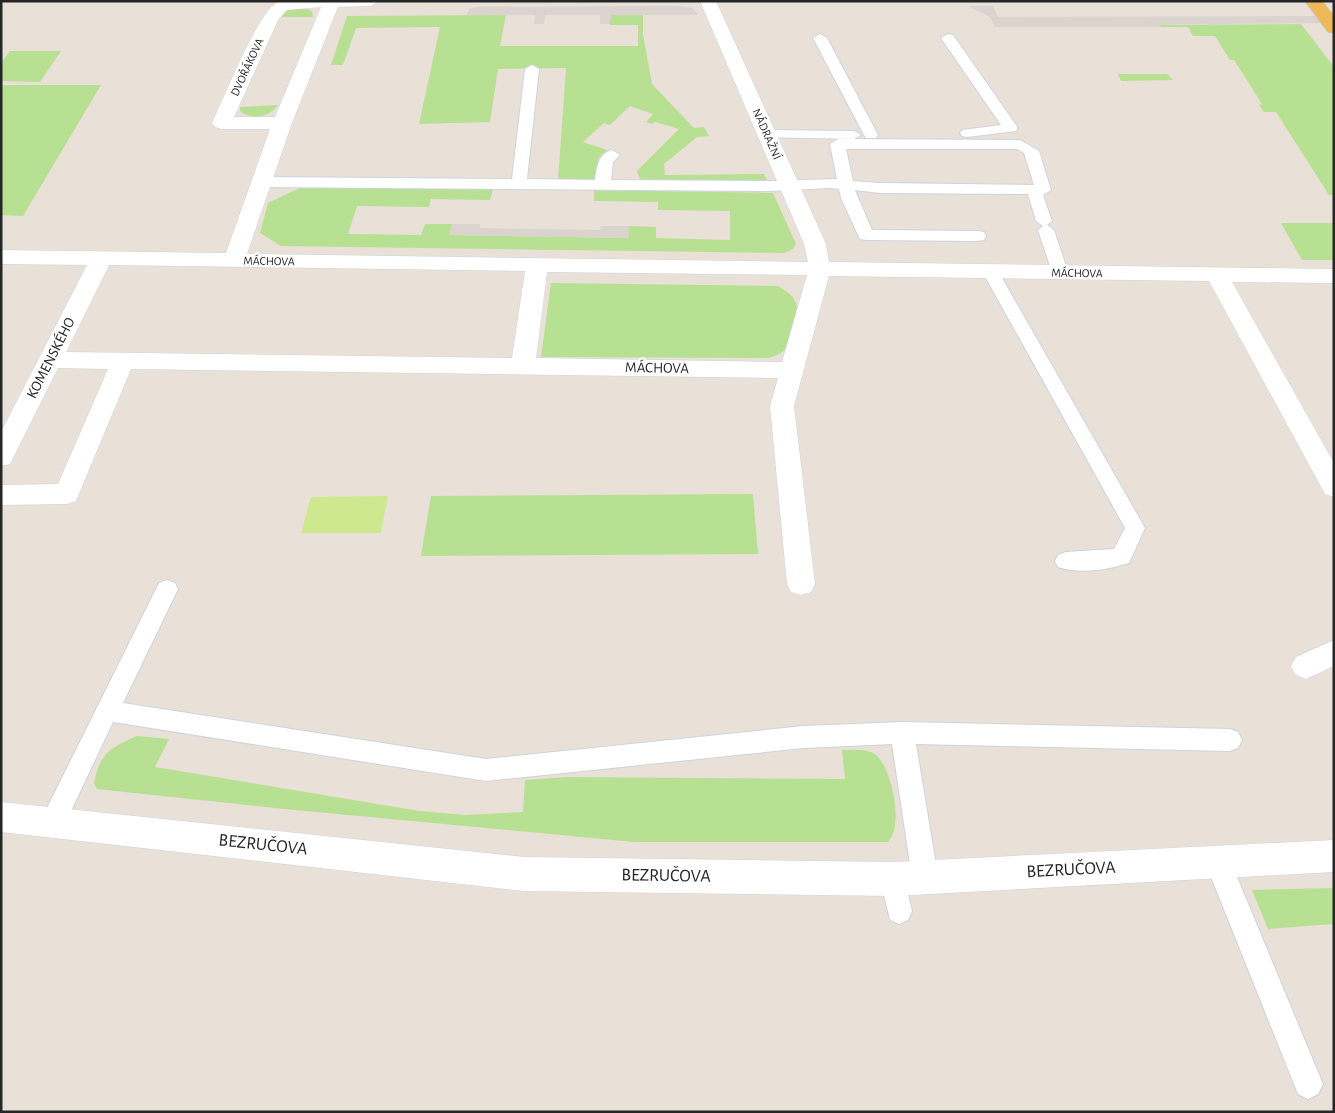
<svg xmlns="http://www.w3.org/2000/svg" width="1335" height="1113" viewBox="0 0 1335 1113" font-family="'Alegreya Sans',sans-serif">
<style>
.green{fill:#b7e093}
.pitch{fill:#cde88f}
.plaza{fill:#dad3ce}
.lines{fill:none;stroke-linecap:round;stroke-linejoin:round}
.service-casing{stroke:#cdd3e0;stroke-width:2}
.minor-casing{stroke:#cdd3e0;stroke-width:1}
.tertiary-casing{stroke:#cdd3e0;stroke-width:1}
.primary-casing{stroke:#c2c2c2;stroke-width:1}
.service{fill:#fff;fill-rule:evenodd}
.minor{fill:#fff;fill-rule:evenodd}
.tertiary{fill:#fff;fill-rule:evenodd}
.primary{fill:#eeb958;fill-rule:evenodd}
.labels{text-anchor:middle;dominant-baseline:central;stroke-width:4.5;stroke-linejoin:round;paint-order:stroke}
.far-street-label{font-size:12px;fill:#262626;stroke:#fff}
.street-label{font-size:15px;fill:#262626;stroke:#fff}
.near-street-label{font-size:18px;fill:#262626;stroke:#fff}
</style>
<rect width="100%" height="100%" fill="#e9e0d7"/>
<g class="green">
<polygon points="302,7 312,11 313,17 279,17 289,9"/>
<polygon points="643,14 643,34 652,84 694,128 704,127 709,136 697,137 664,164 665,175 764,174 767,180 641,181 637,171 679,129 655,122 652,124 646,122 653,114 630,106 610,125 604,123 583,142 607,150 598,159 595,181 558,181 566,68 498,69 490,122 419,124 440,27 356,28 343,65 331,65 347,16 506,15 500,46 638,46 638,25 610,25 610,15"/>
<polygon points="1301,24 1334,67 1334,195 1329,195 1276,112 1264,112 1259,105 1262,104 1234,60 1230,60 1215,36 1193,36 1188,27 1161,27 1159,25"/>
<polygon points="10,51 61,51 40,82 1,81 1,63"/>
<polygon points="1118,74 1167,74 1173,80 1121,81"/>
<polygon points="1,85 101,85 23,216 1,215"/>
<path d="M278,105C269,117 252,121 240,111V107Z"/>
<polygon points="304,186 493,189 490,200 431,199 429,207 357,206 348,234 421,235 425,224 452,224 450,235 628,238 629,226 656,227 656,238 730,240 730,211 658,210 658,202 594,201 594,190 773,193 796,244 793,249 784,253 281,246 260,233 268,203"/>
<polygon points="1281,223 1334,223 1334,260 1302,260"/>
<path d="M551,283L778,286C784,290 791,293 795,301C801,311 793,336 788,346C784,353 775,356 768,358L541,357Z"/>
<polygon points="753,494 758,554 421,556 431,496"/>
<path d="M137,736L169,739L155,767L419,811L465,815L523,812L525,780L567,777L845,779L842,750C852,750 868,748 876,755C892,768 904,826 888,842H634L284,809L97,789L94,783C100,753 110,748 137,736Z"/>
<polygon points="1334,888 1334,924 1268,929 1252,890"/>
</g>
<polygon class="pitch" points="388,496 381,533 301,533 311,497"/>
<g class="plaza">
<polygon points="676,6 692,8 698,15 611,15 610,24 600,24 600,15 545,15 544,24 534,24 535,15 466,15 470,8 477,7"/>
<polygon points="968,6 993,6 998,17 1315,16 1322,23 1189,24 1160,25 1161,27 995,27 990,17"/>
<polygon points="452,224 480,224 480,228 600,230 601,226 629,226 628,238 622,238 450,235"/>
</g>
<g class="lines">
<defs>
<g id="service">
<polygon points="820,34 827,38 878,135 876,138 866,138 864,135 813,38"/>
<polygon points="948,34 953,35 1016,125 1018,128 1016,131 967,137 962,136 960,133 962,130 1001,125 941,38"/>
<path d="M532,65L539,69L527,179L595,180C597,167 598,154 612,150L620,155L613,162L611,180L770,181L837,179L830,144L838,139L1020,140L1039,151L1051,190L1043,195L1052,221L1047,225L1054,230L1068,272L1066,276H1054L1052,272L1038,230L1043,226L1036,221L1028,194L880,193L855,190L872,230L978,231L984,232L986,236L984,240L978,241L866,240L860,239L858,235L841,198L839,189L830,188L770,191L261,187L253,182L261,177L512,179L525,69ZM846,149H1017L1024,153L1034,185L880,183L853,181Z"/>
<polygon points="767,130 854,131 861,135 854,139 762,137 760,134 762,131"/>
<path d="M990,266L996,267L998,271L1145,528L1129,563C1108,570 1079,574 1058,567L1055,561L1058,555L1066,552L1114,549L1125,528L982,271L984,267Z"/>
<polygon points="167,580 175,583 178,589 123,703 486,759 804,726 902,722 1230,729 1238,732 1242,740 1238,748 1230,751 916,744 938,877 934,886 925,890 916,886 912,877 892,744 804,748 486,781 113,722 62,830 53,834 44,830 40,822 44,814 159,583"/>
<polygon points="1218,849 1227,853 1323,1084 1318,1094 1308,1099 1298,1094 1205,862 1209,853"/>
<polygon points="893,866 902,870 912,911 908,920 899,924 890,920 880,879 884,870"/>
</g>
<g id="minor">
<path d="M280,1H379L371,6L338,7L292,123L247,254L808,262L804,244L700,1H716L826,244L829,262L1334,269V283L1232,282L1334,463V497L1325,494L1209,281L829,276L794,406L815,584L811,592L801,595L791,592L787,584L770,406L778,378L131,369L76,501L67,504L1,505V485L58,484L108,369L58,368L10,464L1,466V432L87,265L1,264V250L226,253L270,129H222L215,127L212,123C223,101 260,6 280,1ZM321,7L275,117H234L278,20L287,10ZM109,265L525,271L512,358L66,352ZM547,272L807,275L782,362L536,358Z"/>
<polygon points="1334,640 1334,666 1306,679 1296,675 1291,666 1296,657"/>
</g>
<polygon id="tertiary" points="1,802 524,857 893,862 1334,840 1334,872 893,896 524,891 1,832"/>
<polygon id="primary" points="1305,1 1322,1 1334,16 1334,33 1328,32"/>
</defs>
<use href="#service" class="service-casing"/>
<use href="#minor" class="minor-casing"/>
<use href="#tertiary" class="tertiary-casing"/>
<use href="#primary" class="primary-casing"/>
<use href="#service" class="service"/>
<use href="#minor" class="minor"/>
<use href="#tertiary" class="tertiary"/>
<use href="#primary" class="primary"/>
</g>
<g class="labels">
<g class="far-street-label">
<text transform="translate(247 67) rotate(-65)">DVOŘÁKOVA</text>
<text transform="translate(767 134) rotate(66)">NÁDRAŽNÍ</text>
<text transform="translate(269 261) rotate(1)">MÁCHOVA</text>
<text transform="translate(1077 273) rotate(1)">MÁCHOVA</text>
</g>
<g class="street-label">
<text transform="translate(51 358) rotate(-63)">KOMENSKÉHO</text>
<text transform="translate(657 368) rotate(1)">MÁCHOVA</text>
</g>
<g class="near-street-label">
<text transform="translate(263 845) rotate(6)">BEZRUČOVA</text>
<text transform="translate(1071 870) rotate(-3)">BEZRUČOVA</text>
<text transform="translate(666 876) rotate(1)">BEZRUČOVA</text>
</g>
</g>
<rect width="1335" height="1113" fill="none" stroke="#262626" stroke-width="5"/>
</svg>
